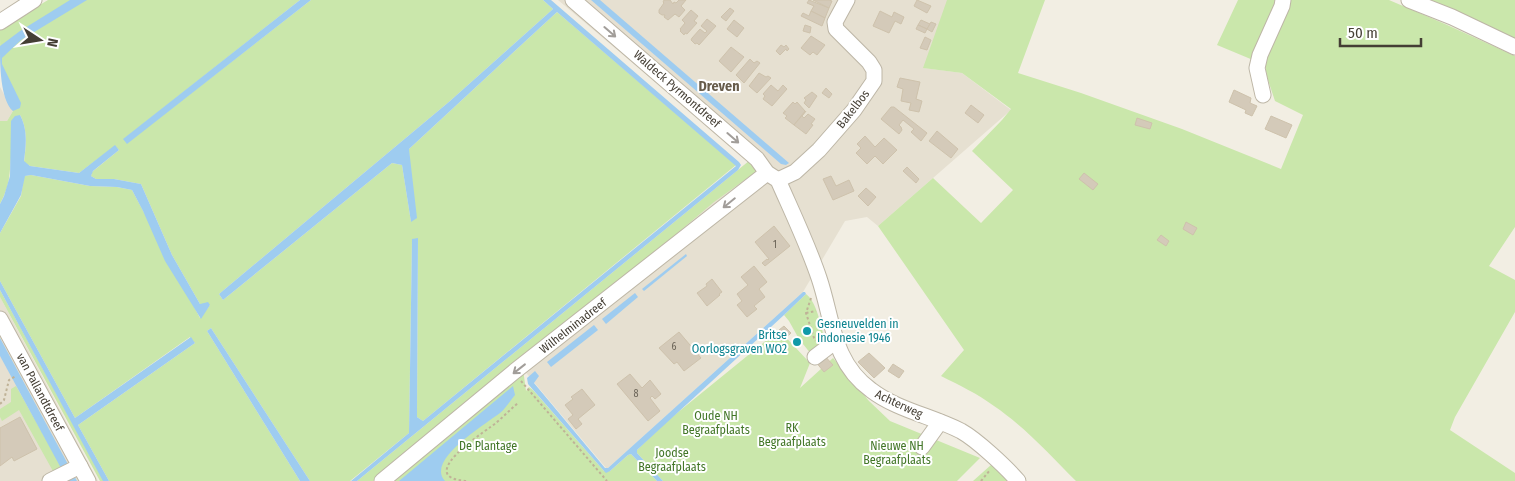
<svg xmlns="http://www.w3.org/2000/svg" width="1515" height="481" viewBox="0 0 1515 481" font-family="'Fira Sans Condensed',sans-serif">
<style>
.residential{fill:#e6e0d1}
.green{fill:#cae7ab}
.water{fill:#9eccf0}
.building{fill:#d4cab9;stroke:#cec2ac}
.lines{fill:none;stroke-linecap:round;stroke-linejoin:round}
.minor-casing{stroke:#bdb6a6;stroke-width:17}
.path{stroke:#bfb297;stroke-width:2;stroke-dasharray:2.5 2.5;stroke-linecap:butt}
.minor{stroke:#fff;stroke-width:15}
.oneway{stroke:#a29e9a}
.culture-dot{fill:#0f9aa8;stroke:#fff;stroke-width:2}
.labels{text-anchor:middle;dominant-baseline:central;stroke-width:4;stroke-linejoin:round;paint-order:stroke}
.number-label{font-size:10px;fill:#686155}
.street-label{font-size:12px;fill:#443e34;stroke:#fff}
.culture-label{font-size:12px;fill:#0d838f;stroke:#fff;text-anchor:start}
.park-label{font-size:12px;fill:#427627;stroke:#fff}
.neighbourhood-label{font-size:14px;font-weight:bold;fill:#675c4b;stroke:#fff}
</style>
<rect width="100%" height="100%" fill="#f2eee3"/>
<g class="residential">
<polygon points="558,0 949,0 924,68 962,73 1011,110 878,226 867,217 845,221 803,292 608,468 606,468 512,356 749,161"/>
<polygon points="0,87 13,111 7,121 0,121"/>
<polygon points="0,297 98,481 0,481"/>
</g>
<g class="green">
<path d="M48,0H300L124,139L127,143L311,0H543L553,9L450,101L219,294L223,300L392,163L402,165L411,222L409,149L557,12L736,165L423,421L417,417L418,239H412L409,433L350,481H310L211,328L207,331L300,481H109L78,425L195,343L190,337L75,418L0,281V233L21,196L24,176L31,175L90,186L117,187L132,190L200,318L210,305L200,304L172,255L141,184L114,179H96L91,176L92,172L119,150L115,146L79,173L30,166L24,162C26,145 28,130 20,115C17,129 13,144 11,158C9,178 10,185 0,204V121H7L13,111C0,98 0,50 0,29Z"/>
<path d="M947,0H1045L1018,73L1081,93L1182,129L1281,169L1303,115L1275,101L1267,77L1265,65L1217,45L1238,0H1389L1445,24L1515,56V227L1489,266L1515,280V312L1455,417L1450,430L1515,473V481H1076C1050,455 1025,427 994,406C978,394 959,385 941,376L964,350L878,226L933,178L981,223L1013,190L972,151L1002,120L1011,109L962,73L923,68Z"/>
<polygon points="1425,0 1515,0 1515,41"/>
<polygon points="749,161 757,171 714,202 648,258 373,481 357,481"/>
<polygon points="0,290 104,481 100,481 0,297"/>
<path d="M806,294C817,302 822,329 825,342L811,354L799,339L789,321L784,315Z"/>
<polygon points="779,330 810,363 800,388 833,358 869,401 890,421 980,458 957,481 663,481 637,453 637,450 666,422"/>
<polygon points="523,369 526,391 529,387 533,390 604,471 610,471 628,455 631,454 657,481 391,481"/>
<polygon points="16,386 62,468 54,473 19,410 2,421 0,417 0,409 11,402 11,389"/>
<polygon points="991,465 995,467 1008,481 973,481"/>
</g>
<g class="water">
<path d="M70,0H87L21,40L2,58V64L21,103L20,108L13,111C0,100 0,63 0,46L20,31Z"/>
<polygon points="300,0 311,0 127,144 123,139"/>
<polygon points="543,0 551,0 739,162 741,165 738,170 357,481 351,481 409,433 412,239 418,238 417,417 423,421 736,166 557,12 409,149 417,218 411,222 402,165 392,163 223,300 219,294 450,101 553,9"/>
<polygon points="591,0 600,0 789,163 786,165 781,164"/>
<path d="M20,115C28,130 26,145 24,161L30,166L79,173L115,145L119,150L93,171L91,176L96,179H114L141,184L172,255L200,304L208,302L210,305L201,319L165,261L143,211L132,190L117,187L90,186L31,175L25,176L21,195L0,233V204L4,196L10,176L11,121L15,116Z"/>
<polygon points="686,254 687,256 644,291 642,289"/>
<polygon points="0,281 75,418 191,337 195,343 78,425 109,481 103,481 0,290"/>
<polygon points="803,292 805,292 806,294 784,315 637,450 637,453 663,481 657,481 631,454 628,455 610,471 606,473 604,471 528,384 527,378 535,371 539,376 534,383 605,468 608,468"/>
<polygon points="635,293 638,297 606,324 602,319"/>
<polygon points="594,325 598,330 551,367 547,362"/>
<polygon points="211,328 310,481 300,481 207,331"/>
<polygon points="0,338 77,481 68,481 0,356"/>
<path d="M513,386L515,395C510,401 506,408 500,413C486,424 425,460 445,481H399Z"/>
</g>
<g class="building">
<polygon points="664,0 670,0 673,4 674,2 676,3 679,0 686,0 681,6 685,10 679,17 675,14 668,20 664,17 665,15 662,15 659,13 659,10 664,3 663,2"/>
<polygon points="809,0 829,8 825,18 811,11 814,6 807,3"/>
<polygon points="813,0 829,0 832,1 829,8"/>
<polygon points="917,0 931,6 927,13 914,6"/>
<polygon points="730,8 734,11 726,21 721,17"/>
<polygon points="691,10 698,16 694,21 697,23 687,34 685,33 684,35 680,31 681,30 680,29 685,23 682,20"/>
<polygon points="811,11 825,18 822,26 801,16 803,13 809,16"/>
<polygon points="880,11 892,17 894,12 904,17 901,24 895,21 889,33 873,26"/>
<polygon points="707,19 716,26 699,45 697,43 695,44 691,40 692,38 700,29 705,33 707,31 701,26"/>
<polygon points="734,20 744,28 737,37 727,29"/>
<polygon points="921,20 930,24 927,29 918,25"/>
<polygon points="931,22 936,24 932,32 927,29"/>
<polygon points="805,25 811,27 810,33 803,31"/>
<polygon points="918,25 927,29 925,33 916,29"/>
<polygon points="811,36 825,45 817,55 813,52 810,55 801,48"/>
<polygon points="925,37 931,40 927,50 920,48"/>
<polygon points="781,45 784,47 786,45 789,49 787,51 786,49 780,55 776,51"/>
<polygon points="731,47 744,57 731,72 719,61"/>
<polygon points="750,59 754,63 757,61 760,63 744,83 736,75"/>
<polygon points="759,73 766,77 768,76 771,78 757,93 749,86"/>
<polygon points="900,78 920,82 916,99 922,101 919,112 909,110 911,103 901,101 903,89 897,87"/>
<polygon points="771,85 778,91 783,85 787,89 772,106 763,99 765,96 763,94"/>
<polygon points="826,88 832,94 829,98 822,93"/>
<polygon points="1234,90 1251,98 1250,103 1257,106 1252,116 1245,113 1246,110 1229,102"/>
<polygon points="812,92 817,96 809,108 804,103 806,100 804,98"/>
<polygon points="793,102 795,104 797,102 805,111 794,125 785,118 787,116 783,113"/>
<polygon points="971,105 984,115 978,123 965,113"/>
<polygon points="891,107 894,107 927,133 921,141 911,132 914,129 903,120 899,125 901,127 902,130 899,134 881,119"/>
<polygon points="806,111 802,116 804,118 808,114 815,119 811,124 813,125 806,134 794,125"/>
<polygon points="1271,116 1292,125 1286,138 1265,129"/>
<polygon points="1137,118 1152,123 1150,129 1135,125"/>
<polygon points="937,131 958,149 951,158 929,141"/>
<polygon points="865,136 875,147 884,138 897,150 883,164 875,156 867,164 856,153 861,148 857,144"/>
<polygon points="907,167 919,179 916,183 903,171"/>
<polygon points="1084,173 1098,184 1093,190 1079,179"/>
<polygon points="831,176 836,186 849,180 854,191 833,200 823,179"/>
<polygon points="866,188 876,197 868,206 858,196"/>
<polygon points="1186,222 1197,228 1193,235 1183,229"/>
<polygon points="774,226 790,246 765,266 762,263 767,259 768,260 769,259 755,242"/>
<polygon points="1161,235 1169,241 1166,246 1157,240"/>
<polygon points="754,266 767,282 759,289 765,297 754,306 757,309 747,317 737,305 742,301 737,294 748,285 741,277"/>
<polygon points="712,279 722,292 719,294 720,295 707,306 697,293 707,286 706,284"/>
<polygon points="784,326 791,333 786,338 779,330"/>
<polygon points="679,332 701,358 684,371 677,362 674,364 659,348"/>
<polygon points="869,353 885,368 874,378 858,362"/>
<polygon points="823,354 833,365 824,372 815,361"/>
<polygon points="893,364 904,371 899,378 888,371"/>
<polygon points="630,374 642,388 650,380 661,394 655,399 652,396 650,398 660,411 648,421 617,384"/>
<polygon points="582,389 595,405 578,419 582,424 576,429 568,419 573,415 565,405 573,399 571,397"/>
<polygon points="20,417 37,449 14,461 12,457 0,466 0,428"/>
</g>
<g class="lines">
<defs>
<g id="minor">
<path d="M573,0L757,159L767,173L778,180C792,212 808,245 819,278C833,319 832,362 871,390C897,410 932,416 961,431C977,440 1006,467 1018,481"/>
<polyline points="1409,0 1452,17 1515,47"/>
<polyline points="0,22 34,0"/>
<polyline points="1263,95 1257,68 1260,55 1282,6 1283,0"/>
<polyline points="778,180 795,172 819,150 854,110 874,81 874,70 869,62 836,29 835,22 847,0"/>
<polyline points="0,319 88,481"/>
<polyline points="815,357 836,341"/>
<polyline points="922,447 940,422"/>
<polyline points="50,481 80,466"/>
<polyline points="382,481 515,371 767,173"/>
</g>
</defs>
<use href="#minor" class="minor-casing"/>
<g class="path">
<polyline points="811,298 806,313 815,341"/>
<polyline points="806,313 816,311"/>
<polyline points="521,381 607,481"/>
<polyline points="0,404 4,400 9,380 16,376"/>
<path d="M466,481C461,480 452,480 448,475C438,461 487,430 496,423C504,416 511,409 519,402"/>
<polyline points="981,481 990,470"/>
</g>
<use href="#minor" class="minor"/>
</g>
<defs><path id="oneway-shaft" d="M-6 0H5M1.5-3L5.5 0L1.5 3" fill="none" stroke-width="1.6" stroke-linecap="round" stroke-linejoin="round" transform="scale(1.25)"/></defs>
<g class="oneway">
<use href="#oneway-shaft" transform="translate(610 32) rotate(41)"/>
<use href="#oneway-shaft" transform="translate(733 138) rotate(41)"/>
<use href="#oneway-shaft" transform="translate(729 203) rotate(141)"/>
<use href="#oneway-shaft" transform="translate(519 369) rotate(142)"/>
</g>
<g class="culture-dot">
<circle cx="807" cy="331" r="5"/>
<circle cx="797" cy="342" r="5"/>
</g>
<g class="labels">
<g class="number-label">
<text x="775" y="245">1</text>
<text x="674" y="347">6</text>
<text x="636" y="394">8</text>
</g>
<g class="street-label">
<text transform="translate(677 89) rotate(41)">Waldeck Pyrmontdreef</text>
<text transform="translate(853 109) rotate(-52)">Bakelbos</text>
<text transform="translate(573 326) rotate(-38)">Wilhelminadreef</text>
<text transform="translate(40 392) rotate(62)">van Pallandtdreef</text>
<text transform="translate(899 404) rotate(25)">Achterweg</text>
</g>
<g class="culture-label">
<text x="817" y="324">Gesneuvelden in<tspan x="817" dy="14">Indonesie 1946</tspan></text>
<text x="787" y="335" text-anchor="end">Britse<tspan x="787" dy="14">Oorlogsgraven WO2</tspan></text>
</g>
<g class="park-label">
<text x="716" y="416">Oude NH<tspan x="716" dy="14">Begraafplaats</tspan></text>
<text x="792" y="428">RK<tspan x="792" dy="14">Begraafplaats</tspan></text>
<text x="488" y="446">De Plantage</text>
<text x="897" y="446">Nieuwe NH<tspan x="897" dy="14">Begraafplaats</tspan></text>
<text x="672" y="453">Joodse<tspan x="672" dy="14">Begraafplaats</tspan></text>
</g>
<g class="neighbourhood-label">
<text x="719" y="86">Dreven</text>
</g>
</g>
<g transform="translate(40 40) rotate(102)" stroke="#ffffff" stroke-width="4" paint-order="stroke">
<path d="M0-4L9 19L0 12L-9 19Z" fill="#443e34"/>
<text y="-8" font-size="14" font-weight="bold" text-anchor="middle" fill="#443e34">N</text>
</g>
<path d="M1340 38v8h81v-8" fill="none" stroke="#443e34" stroke-width="2.5"/>
<text x="1348" y="38" font-size="15" fill="#443e34" stroke="#ffffff" stroke-width="4" paint-order="stroke">50 m</text>
</svg>
